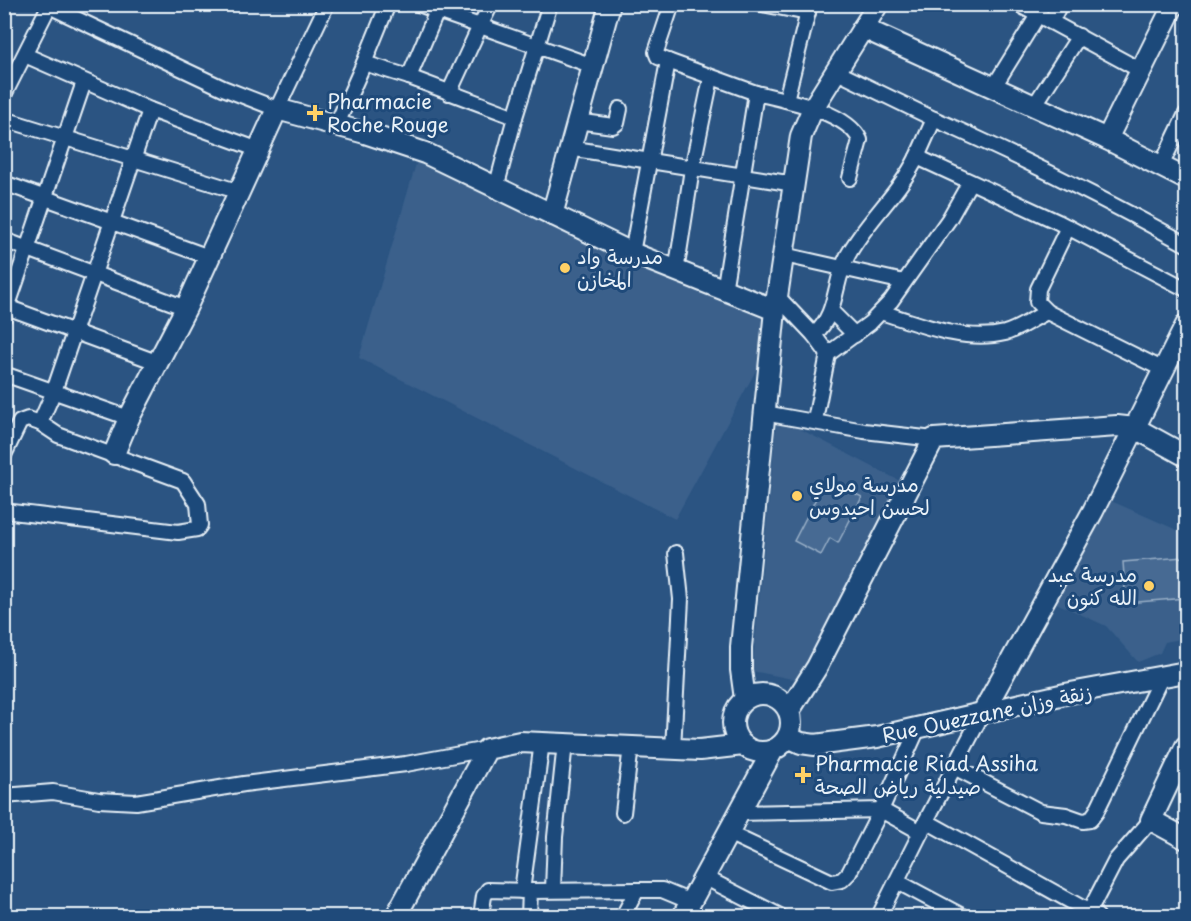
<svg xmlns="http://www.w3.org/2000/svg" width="1191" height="921" viewBox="0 0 1191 921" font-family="'Playpen Sans','Playpen Sans Arabic',sans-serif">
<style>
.built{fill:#3a608b}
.green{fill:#476b93;stroke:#98aec6;stroke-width:1.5}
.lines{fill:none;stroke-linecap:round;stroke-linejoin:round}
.street-casing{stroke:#e8f1f8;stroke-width:18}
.secondary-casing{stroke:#e8f1f8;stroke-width:24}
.street{stroke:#1f4a7a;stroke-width:14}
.secondary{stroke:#1f4a7a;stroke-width:20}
.poi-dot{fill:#ffd166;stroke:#1f4a7a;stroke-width:2}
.labels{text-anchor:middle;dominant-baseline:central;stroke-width:6;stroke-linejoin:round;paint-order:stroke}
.poi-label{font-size:20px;fill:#e8f1f8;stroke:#1f4a7a;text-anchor:start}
.street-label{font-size:20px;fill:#e8f1f8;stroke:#1f4a7a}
</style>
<rect width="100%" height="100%" fill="#2b5482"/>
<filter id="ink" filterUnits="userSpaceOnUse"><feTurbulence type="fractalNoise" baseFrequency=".0167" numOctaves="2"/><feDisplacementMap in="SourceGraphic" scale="12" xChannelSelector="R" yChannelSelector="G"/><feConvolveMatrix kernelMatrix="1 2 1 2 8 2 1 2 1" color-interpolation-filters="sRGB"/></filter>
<g filter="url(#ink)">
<g class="built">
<polygon points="418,157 767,317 760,363 675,519 359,358"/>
<polygon points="777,417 900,481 797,680 752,671"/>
<polygon points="1109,500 1186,534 1186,638 1165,642 1160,653 1138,662 1106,626 1056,603"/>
</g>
<g class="green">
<polygon points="826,479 862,497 838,543 830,538 821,555 794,541"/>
<polygon points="1183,557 1186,598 1126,603 1123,562"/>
</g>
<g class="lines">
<defs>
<g id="street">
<polyline points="419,4 437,11 439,4"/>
<polyline points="491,4 480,26 593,66"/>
<polyline points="762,4 808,13"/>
<polyline points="1018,4 1140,70"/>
<polyline points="49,6 223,88 277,109 327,4"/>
<polyline points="1051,22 1060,4"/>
<polyline points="25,55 150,110 259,150"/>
<polyline points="668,61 756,93"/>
<polyline points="364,63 388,4"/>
<polyline points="837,72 934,119"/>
<polyline points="409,77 437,11 480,26 449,93"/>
<polyline points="993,88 1038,15"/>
<polyline points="4,95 50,4"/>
<polyline points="786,100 810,4"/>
<polyline points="1034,106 1079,36"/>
<polyline points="515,117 550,4"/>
<polyline points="4,119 240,192"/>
<polyline points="577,121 613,126 617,123 620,109"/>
<polyline points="337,124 364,63 409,77 515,117 496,188"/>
<polyline points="569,148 794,184"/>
<polyline points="1161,166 1186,114"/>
<polyline points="4,183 209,257"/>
<polyline points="1068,227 1038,289 1037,302 1047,312 1164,370"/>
<polyline points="4,240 186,308"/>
<path d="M1186,244C1104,199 1021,157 934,119L917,157L1058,222L1186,289"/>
<polyline points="632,253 668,61 658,57 656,52 672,4"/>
<polyline points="784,255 904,282"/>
<polyline points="676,272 692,169 711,78"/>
<path d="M724,291L756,93C784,100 847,111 860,140L850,178"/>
<polyline points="777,296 814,335 828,354 870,323 891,301 949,219 970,182"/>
<polyline points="4,306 159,363"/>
<polyline points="832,312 855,335"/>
<path d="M881,312C919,324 964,343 1005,333C1019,329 1034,318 1047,312"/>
<polyline points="4,317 84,82"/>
<path d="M814,335C839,312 833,282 848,255C867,220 899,194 917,157"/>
<polyline points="4,374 129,418"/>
<polyline points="764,413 864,431 934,439"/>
<polyline points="815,420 828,354"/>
<polyline points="4,455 20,422 28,419 40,423"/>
<polyline points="4,511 178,532 197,529 200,525 198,504 183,481 58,435 40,423 54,391 150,110"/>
<polyline points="673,749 681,599 676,553"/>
<polyline points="954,767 1041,812 1066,815 1083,821 1090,820 1096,812 1162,676"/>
<polyline points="4,796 53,792 99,800 136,802 244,784 406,764 487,749"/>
<polyline points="623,813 631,746"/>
<polyline points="739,813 881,810 918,728"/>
<polyline points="926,821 982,714"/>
<polyline points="921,832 926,821 1097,916"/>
<polyline points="728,833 832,882 842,880 849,873 881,810 921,832 879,916"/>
<polyline points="704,877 780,916"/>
<polyline points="898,882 962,916"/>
<polyline points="553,890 555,837 565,743"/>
<polyline points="637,890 662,890 691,902"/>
<polyline points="522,891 542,742"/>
<polyline points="481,916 484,896 488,890 530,891"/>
<polyline points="529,916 530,891 637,890 623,916"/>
<polyline points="1087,916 1116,860 1151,820"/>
</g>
<g id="secondary">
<polyline points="863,28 1107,139 1186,179"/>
<polyline points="1107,139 1174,4"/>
<polyline points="552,215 610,4"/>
<polyline points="114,454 129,418 186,308 277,109 365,133 425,153 632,253 775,310"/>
<circle cx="762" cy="723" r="29"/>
<polyline points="745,699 741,670 741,647 775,310 801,136 813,108 878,4"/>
<polyline points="789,711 817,667 934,439 1117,426 1135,428 1186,456"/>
<polyline points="982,714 1093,511 1186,325"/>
<polyline points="788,737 801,743 815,745 877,737 1065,694 1186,672"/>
<polyline points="1186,746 1151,820 1186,839"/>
<polyline points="396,916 487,749 520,742 700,750 743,745"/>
<polyline points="683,916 773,750"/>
</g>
</defs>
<use href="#street" class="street-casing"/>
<use href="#secondary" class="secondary-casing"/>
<use href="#street" class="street"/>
<use href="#secondary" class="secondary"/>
</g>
</g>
<g class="poi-dot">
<path d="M312 104h6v6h6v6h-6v6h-6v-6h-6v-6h6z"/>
<circle cx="565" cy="268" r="6"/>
<circle cx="797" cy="496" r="6"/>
<circle cx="1149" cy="586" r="6"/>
<path d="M800 766h6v6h6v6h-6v6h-6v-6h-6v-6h6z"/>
</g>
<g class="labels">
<g class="poi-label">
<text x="327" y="101">Pharmacie<tspan x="327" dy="23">Roche Rouge</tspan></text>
<text x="577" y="256">مدرسة واد<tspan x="577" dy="23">المخازن</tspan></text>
<text x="809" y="484">مدرسة مولاي<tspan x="809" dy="23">لحسن احيدوس</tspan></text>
<text x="1137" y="574" text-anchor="end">مدرسة عبد<tspan x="1137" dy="23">الله كنون</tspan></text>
<text x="815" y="763">Pharmacie Riad Assiha<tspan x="815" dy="23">صيدلية رياض الصحة</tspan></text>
</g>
<g class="street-label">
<text transform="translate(987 713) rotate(-12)">Rue Ouezzane زنقة وزان</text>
</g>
</g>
<rect width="1191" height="921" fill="none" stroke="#1f4a7a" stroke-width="24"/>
<rect x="12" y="12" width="1167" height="897" fill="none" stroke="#e8f1f8" stroke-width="2" filter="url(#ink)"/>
</svg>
